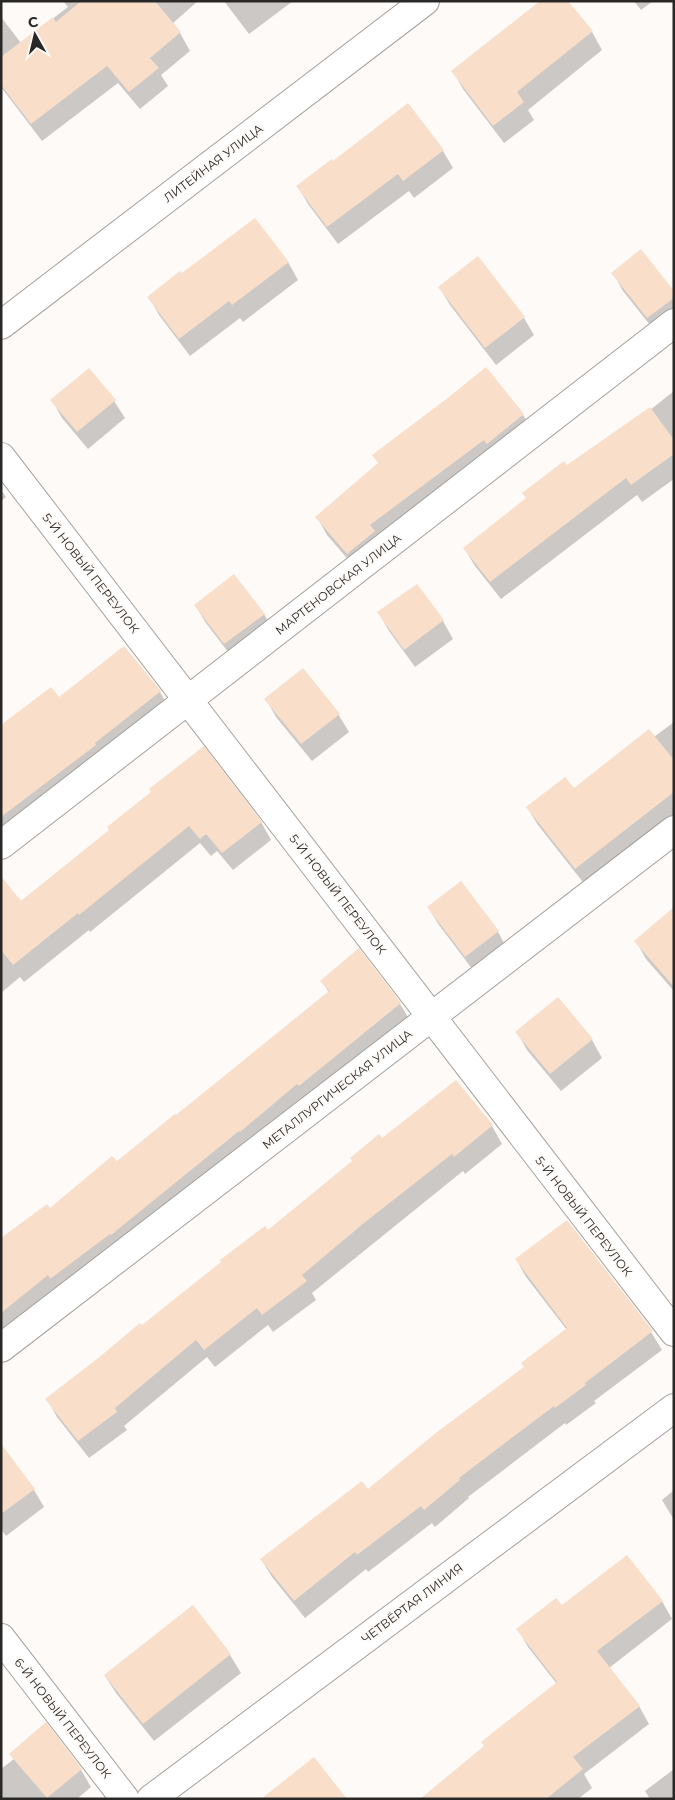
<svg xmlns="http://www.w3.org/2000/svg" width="675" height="1800" viewBox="0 0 675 1800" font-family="Montserrat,sans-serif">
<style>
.shadow{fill:#0003}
.building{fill:#f9deca}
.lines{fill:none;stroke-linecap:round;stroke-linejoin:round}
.minor-casing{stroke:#a5a19e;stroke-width:30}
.tertiary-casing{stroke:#a5a19e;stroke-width:30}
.minor{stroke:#fff;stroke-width:28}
.tertiary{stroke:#fff;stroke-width:28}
.labels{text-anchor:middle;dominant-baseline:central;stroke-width:4;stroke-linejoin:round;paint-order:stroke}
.street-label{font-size:12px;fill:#292826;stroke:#fefaf7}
</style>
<rect width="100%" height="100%" fill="#fefaf7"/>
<g class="shadow">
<polygon points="63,1 198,1 172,24 180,33 190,51 161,75 168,86 140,109 118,83 42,141 1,87 1,17 21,43 68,7"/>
<polygon points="224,1 293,1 249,34"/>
<polygon points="567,1 592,32 602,50 528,110 534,120 504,143 463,89 453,71"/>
<polygon points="634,1 653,1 641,10"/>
<polygon points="443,151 453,168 414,198 409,191 338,244 308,204 298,187 333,162"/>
<polygon points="288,262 298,280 243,322 240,318 190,356 159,315 149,297"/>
<polygon points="613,273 674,293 674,323 658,335 623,291"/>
<polygon points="439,287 524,318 534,335 496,365 450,305"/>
<polygon points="674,391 674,479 642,502 637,495 501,599 475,566 464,548 567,467 650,410"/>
<polygon points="450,398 523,415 533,432 358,571 327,535 317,517 379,464"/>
<polygon points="52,400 114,401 125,418 88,449 62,418"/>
<polygon points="1,490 6,497 1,501"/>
<polygon points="417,585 443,621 453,639 415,667 389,631 379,613"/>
<polygon points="195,605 264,614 274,632 235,661 206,623"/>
<polygon points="160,692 170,710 1,837 1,729 59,699"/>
<polygon points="266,699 338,714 349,732 312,761 276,717"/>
<polygon points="674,722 674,817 586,886 538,825 527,807 574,790 654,737"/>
<polygon points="261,822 271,840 233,870 217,851 211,856 200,843 90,932 89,930 24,982 20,977 1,993 1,907 20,902 110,831 108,827"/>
<polygon points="460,883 498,932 508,950 476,974 439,925 428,907"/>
<polygon points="674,914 674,991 646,959 636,941"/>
<polygon points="359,950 400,1004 411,1022 1,1339 1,1242 117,1163 329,993 322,981"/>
<polygon points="558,999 592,1040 602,1058 561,1091 527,1050 517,1032"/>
<polygon points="456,1082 492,1126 502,1144 465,1174 463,1171 312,1293 316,1300 273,1332 268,1325 215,1367 207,1357 124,1426 127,1430 89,1458 57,1417 47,1399 268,1232"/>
<polygon points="516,1259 651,1332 662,1350 594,1401 596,1403 566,1425 565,1423 468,1497 469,1498 435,1527 432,1523 368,1572 366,1569 305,1618 272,1577 261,1559 368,1491 525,1367 567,1330 526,1277"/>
<polygon points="1,1446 34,1490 44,1507 6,1536 1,1529"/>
<polygon points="674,1490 674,1520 662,1500"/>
<polygon points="662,1601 672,1619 609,1668 639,1706 649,1724 584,1774 592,1788 578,1799 424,1799 557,1684 528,1647 518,1629 561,1606"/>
<polygon points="192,1606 230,1655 241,1673 154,1741 116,1693 105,1676"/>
<polygon points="14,1759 81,1770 91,1787 77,1799 1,1799 1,1769"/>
<polygon points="674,1769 674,1799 650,1799 645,1791"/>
</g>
<g class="building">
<polygon points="81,1 155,1 181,32 150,58 159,68 129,92 107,66 31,124 1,85 1,57 53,17 56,22"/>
<polygon points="540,1 568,1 593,31 517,92 524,102 493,126 451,71"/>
<polygon points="408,103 444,150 403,181 398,174 327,227 296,186 332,159 333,161"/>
<polygon points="255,218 289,262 232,305 229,301 179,339 147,297 180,271 182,273"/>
<polygon points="641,249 674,291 674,298 647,318 611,273"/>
<polygon points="478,256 525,317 485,348 438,287"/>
<polygon points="486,367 524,414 487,444 484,440 370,525 375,531 347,554 315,517 378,463 372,455 449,397"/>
<polygon points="89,368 116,400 77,432 50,400"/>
<polygon points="650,407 674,440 674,454 631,485 626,478 490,582 463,548 526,498 522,493 564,461 567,465"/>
<polygon points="234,574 265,614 224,644 194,605"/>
<polygon points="417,584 444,620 404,650 377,612"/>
<polygon points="124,646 161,691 95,743 96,745 1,817 1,725 51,687 59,697"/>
<polygon points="303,668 340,714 301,744 264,699"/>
<polygon points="649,729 674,760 674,792 575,869 526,807 565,777 574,788"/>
<polygon points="204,746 262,822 222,853 206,834 200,839 189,826 79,915 78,913 13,965 1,950 1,876 21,901 109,830 107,827 151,792 149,789"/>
<polygon points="461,881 499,931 465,957 427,907"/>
<polygon points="674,907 674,987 634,941"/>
<polygon points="359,948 401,1003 299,1086 297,1084 240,1132 239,1131 111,1235 110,1234 50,1279 48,1275 1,1313 1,1238 47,1204 50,1208 112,1156 117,1161 175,1114 176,1115 329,991 320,981"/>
<polygon points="558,997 593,1039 550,1074 515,1032"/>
<polygon points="456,1080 493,1125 454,1157 452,1154 364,1223 302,1275 307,1281 262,1315 257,1308 204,1350 196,1340 115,1408 117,1412 78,1441 45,1399 97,1359 140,1323 142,1325 221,1262 220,1260 265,1226 268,1230 352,1161 350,1158 379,1134 382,1138"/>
<polygon points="567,1220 653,1331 585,1383 586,1385 555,1408 554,1406 459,1478 460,1480 424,1510 421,1506 357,1555 355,1552 294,1601 260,1559 362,1481 368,1489 437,1432 524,1367 521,1363 567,1328 515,1259"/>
<polygon points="1,1444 35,1489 1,1514"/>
<polygon points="627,1555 663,1601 597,1651 640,1706 573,1757 583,1769 546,1799 420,1799 484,1746 481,1742 557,1682 516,1629 556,1598 562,1605"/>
<polygon points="193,1605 231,1654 143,1724 104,1675"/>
<polygon points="46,1722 82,1769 47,1798 9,1754"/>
<polygon points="314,1757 347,1799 261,1799"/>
</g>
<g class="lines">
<defs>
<g id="minor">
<polyline points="1,325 425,1"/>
<polyline points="1,457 674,1332"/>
<polyline points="1,845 674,323"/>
<polyline points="1,1348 674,830"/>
<polyline points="1,1638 125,1799"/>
</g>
<polyline id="tertiary" points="151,1799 674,1408"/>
</defs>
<use href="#minor" class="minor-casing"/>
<use href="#tertiary" class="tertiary-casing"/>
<use href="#minor" class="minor"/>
<use href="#tertiary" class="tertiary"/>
</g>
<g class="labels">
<g class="street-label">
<text transform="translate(213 163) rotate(-37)">ЛИТЕЙНАЯ УЛИЦА</text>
<text transform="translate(91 573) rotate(52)">5-Й НОВЫЙ ПЕРЕУЛОК</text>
<text transform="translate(338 584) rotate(-38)">МАРТЕНОВСКАЯ УЛИЦА</text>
<text transform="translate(338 894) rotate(52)">5-Й НОВЫЙ ПЕРЕУЛОК</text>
<text transform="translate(337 1089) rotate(-38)">МЕТАЛЛУРГИЧЕСКАЯ УЛИЦА</text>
<text transform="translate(584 1216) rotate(52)">5-Й НОВЫЙ ПЕРЕУЛОК</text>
<text transform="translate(412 1603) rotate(-37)">ЧЕТВЁРТАЯ ЛИНИЯ</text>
<text transform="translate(63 1718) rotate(52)">6-Й НОВЫЙ ПЕРЕУЛОК</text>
</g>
</g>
<rect width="675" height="1800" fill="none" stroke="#292826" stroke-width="5"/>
<g transform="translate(35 35) rotate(352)" stroke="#fefaf7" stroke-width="4" paint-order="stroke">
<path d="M0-4L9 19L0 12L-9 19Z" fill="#292826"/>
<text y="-8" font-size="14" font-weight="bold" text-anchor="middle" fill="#292826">С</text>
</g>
</svg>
